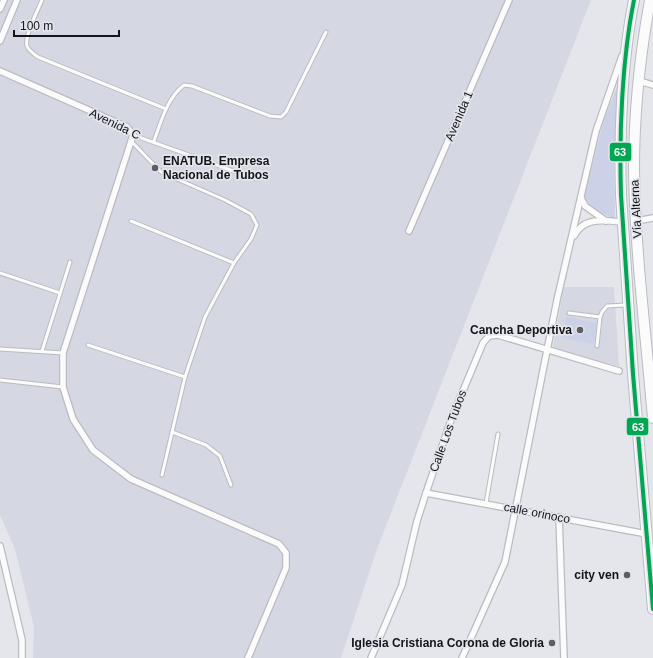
<svg xmlns="http://www.w3.org/2000/svg" width="653" height="658" viewBox="0 0 653 658" font-family="Arial,sans-serif">
<style>
.built{fill:#d5d7e2}
.green{fill:#cbd1e6}
.lines{fill:none;stroke-linecap:round;stroke-linejoin:round}
.lane-casing{stroke:#bbbcc0;stroke-width:5}
.street-casing{stroke:#bbbcc0;stroke-width:8}
.highway-casing{stroke:#bbbcc0;stroke-width:12}
.lane{stroke:#fbfbfc;stroke-width:3}
.street{stroke:#fbfbfc;stroke-width:5.5}
.highway{stroke:#fbfbfc;stroke-width:10}
.bus-1-casing{stroke:#e3e5ed;stroke-width:7}
.bus-1{stroke:#00a651;stroke-width:4}
.poi-dot{fill:#5d5e62;stroke:#e3e5ed;stroke-width:1.5}
.labels{text-anchor:middle;dominant-baseline:central;stroke-width:3.5;stroke-linejoin:round;paint-order:stroke}
.street-label{font-size:12px;fill:#141518;stroke:#e3e5ed}
.poi-label{font-size:12px;font-weight:bold;fill:#141518;stroke:#e3e5ed;text-anchor:end}
.line-badge{stroke:#e3e5ed;stroke-width:1.5}
.badge-label{font-size:11px;text-anchor:middle;font-weight:bold;fill:#fff}
</style>
<rect width="100%" height="100%" fill="#e5e6eb"/>
<g class="built">
<polygon points="0,0 591,0 377,549 341,658 33,658 34,627 15,549 0,515"/>
<polygon points="564,287 614,287 619,366 552,351"/>
</g>
<g class="green">
<polygon points="620,79 614,152 615,219 596,211 584,198 603,122"/>
<polygon points="566,317 597,323 593,344 562,338"/>
</g>
<g class="lines">
<defs>
<g id="lane">
<path d="M42,0C38,10 24,36 27,46C29,51 34,54 38,57L166,109"/>
<polyline points="133,135 256,179"/>
<path d="M154,141C161,122 167,98 184,85L192,86L270,116L281,117L286,112L326,32"/>
<polyline points="132,142 161,172 225,200 251,214 257,225 251,239 234,263 205,317 185,377 162,475"/>
<polyline points="131,221 234,263"/>
<polyline points="0,273 60,293"/>
<polyline points="569,313 600,317"/>
<polyline points="88,345 185,377"/>
<polyline points="597,346 600,317 602,312 607,306 626,305"/>
<polyline points="0,349 63,353"/>
<polyline points="42,351 70,262"/>
<polyline points="0,380 63,387"/>
<polyline points="172,432 206,445 220,456 231,485"/>
<polyline points="486,503 498,434"/>
</g>
<g id="street">
<polyline points="0,9 4,0"/>
<polyline points="0,41 17,0"/>
<polyline points="0,71 127,127 133,135 63,353 63,387 73,419 93,450 131,479 279,544 286,553 286,568 248,658"/>
<polyline points="639,81 653,85"/>
<polyline points="581,198 585,206 606,221"/>
<polyline points="636,221 653,218"/>
<polyline points="409,231 509,0"/>
<path d="M574,236C583,217 604,220 622,222"/>
<polyline points="426,493 647,534"/>
<polyline points="559,517 564,658"/>
<polyline points="0,546 22,640 22,658"/>
<polyline points="371,658 402,585 417,521 426,493 452,417 483,343 489,336 498,335 619,371"/>
<polyline points="462,658 505,562 557,300 596,131 622,56"/>
</g>
<g id="highway">
<path d="M634,0C622,59 619,134 621,195L633,374L653,609"/>
<path d="M650,0C640,55 634,113 634,169C635,252 646,335 653,418"/>
</g>
</defs>
<use href="#lane" class="lane-casing"/>
<use href="#street" class="street-casing"/>
<use href="#highway" class="highway-casing"/>
<use href="#lane" class="lane"/>
<use href="#street" class="street"/>
<use href="#highway" class="highway"/>
<defs>
<path id="bus-1" d="M634,0C622,59 619,134 621,195L633,374L653,609"/>
</defs>
<use href="#bus-1" class="bus-1-casing"/>
<use href="#bus-1" class="bus-1"/>
</g>
<g class="poi-dot">
<circle cx="155" cy="168" r="4"/>
<circle cx="580" cy="330" r="4"/>
<circle cx="627" cy="575" r="4"/>
<circle cx="552" cy="643" r="4"/>
</g>
<g class="labels">
<g class="street-label">
<text transform="translate(459 116) rotate(-67)">Avenida 1</text>
<text transform="translate(115 124) rotate(26)">Avenida C</text>
<text transform="translate(636 209) rotate(-93)">Vía Alterna</text>
<text transform="translate(448 431) rotate(-70)">Calle Los Tubos</text>
<text transform="translate(537 513) rotate(11)">calle orinoco</text>
</g>
<g class="poi-label">
<text x="163" y="161" text-anchor="start">ENATUB. Empresa<tspan x="163" dy="14">Nacional de Tubos</tspan></text>
<text x="572" y="330">Cancha Deportiva</text>
<text x="619" y="575">city ven</text>
<text x="544" y="643">Iglesia Cristiana Corona de Gloria</text>
</g>
</g>
<g class="line-badge">
<rect x="609" y="142" width="23" height="20" rx="4" fill="#00a651"/>
<rect x="626" y="417" width="23" height="19" rx="4" fill="#00a651"/>
</g>
<g class="badge-label">
<text x="620" y="156">63</text>
<text x="638" y="431">63</text>
</g>
<path d="M14 30v6h105v-6" fill="none" stroke="#141518" stroke-width="2"/>
<text x="20" y="30" font-size="12" fill="#141518" stroke="#e3e5ed" stroke-width="3" paint-order="stroke">100 m</text>
</svg>
